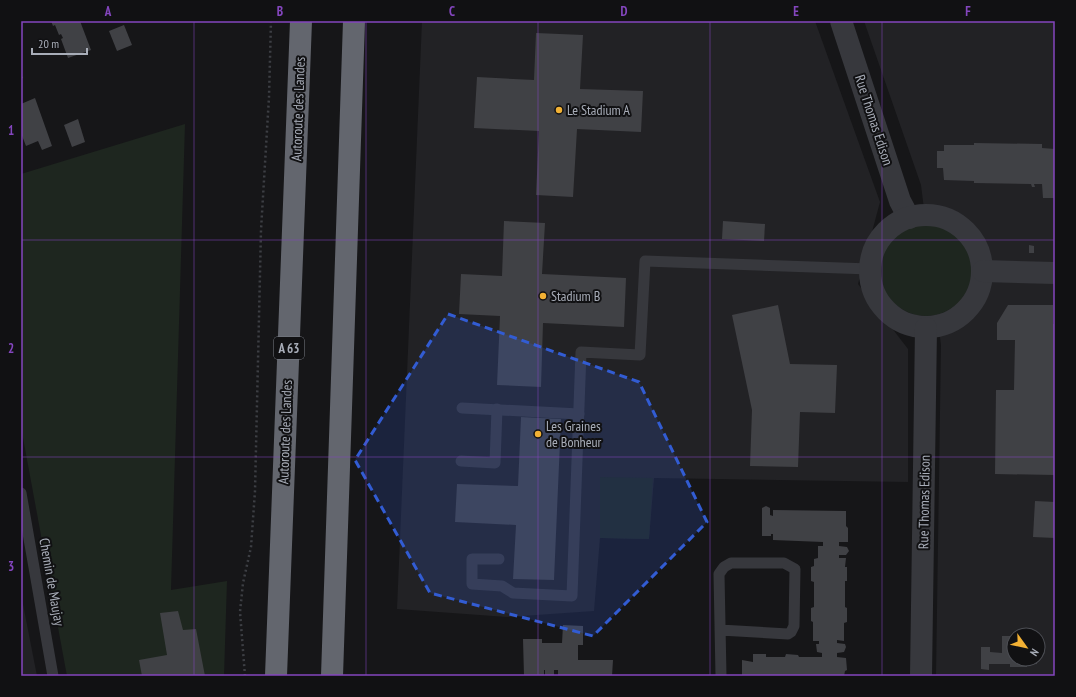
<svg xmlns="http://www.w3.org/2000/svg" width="1076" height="697" viewBox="0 0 1076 697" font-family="'PT Sans Narrow',sans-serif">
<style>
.built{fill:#222225;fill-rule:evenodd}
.green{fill:#1e261f}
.building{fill:#404145}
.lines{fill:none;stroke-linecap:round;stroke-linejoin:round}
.path{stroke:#3d3f44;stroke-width:2.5;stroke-dasharray:2 3;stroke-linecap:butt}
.service{stroke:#37383d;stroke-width:11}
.minor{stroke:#37383d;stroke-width:22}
.motorway{stroke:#63666e;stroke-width:22}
.marked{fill:#325cd3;fill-opacity:0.2;stroke:#325cd3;stroke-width:3;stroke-dasharray:8 5;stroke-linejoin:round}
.grid{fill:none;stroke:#8446be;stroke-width:1;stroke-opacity:0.55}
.poi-dot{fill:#f2b134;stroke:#111113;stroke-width:1.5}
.labels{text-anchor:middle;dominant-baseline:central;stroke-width:4;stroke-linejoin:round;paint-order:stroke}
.shield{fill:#111113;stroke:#7b7e86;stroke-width:1}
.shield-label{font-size:13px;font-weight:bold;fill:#a8adb8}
.street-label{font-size:14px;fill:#a8adb8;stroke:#111113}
.poi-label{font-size:14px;fill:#a8adb8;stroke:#111113;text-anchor:start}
.neatline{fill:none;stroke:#8446be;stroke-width:1.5}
.grid-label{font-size:13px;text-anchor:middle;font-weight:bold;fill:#8446be}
</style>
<rect width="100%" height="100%" fill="#161618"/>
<g class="built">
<polygon points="422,21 815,21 880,202 858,284 908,349 908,482 654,478 649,539 600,538 594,611 507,617 397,609"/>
<path d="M864,21H1055V676H936L941,345L921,185ZM1014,635H1038V659H1014Z"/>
<polygon points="21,594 37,676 21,676"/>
</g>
<g class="green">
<polygon points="185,124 171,590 227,581 224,676 67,676 21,427 21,174"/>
<circle cx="926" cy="270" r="46"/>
<polygon points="600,477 653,478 649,539 600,538"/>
</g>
<g class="building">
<polygon points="51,21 80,21 91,50 68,58 61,39 63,38 61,34 59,35 55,25 53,26"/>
<polygon points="124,25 132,45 117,51 109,31"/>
<polygon points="536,33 583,35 580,89 643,91 641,132 577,129 573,197 536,195 539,131 474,128 477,77 534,80"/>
<polygon points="35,98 52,146 42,150 38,141 26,146 21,133 21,104"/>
<polygon points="78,119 85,142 72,147 64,125"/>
<polygon points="974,143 1042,144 1042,148 1055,149 1055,198 1043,198 1042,184 1034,184 1035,187 1032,187 1031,184 974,183 974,181 944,180 943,168 937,168 937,151 944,151 944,145 974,145"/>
<polygon points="504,221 545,223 542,274 626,278 624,327 543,323 541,387 497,385 500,316 459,314 461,274 502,276"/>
<polygon points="723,221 765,224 764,241 722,239"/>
<polygon points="1029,245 1034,246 1034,253 1029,253"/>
<polygon points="778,305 790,364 837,365 835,413 800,412 798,467 750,466 752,410 732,315"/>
<polygon points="1008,305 1053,305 1053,324 1055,324 1055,475 995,474 996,390 1014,390 1015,340 997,340 997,323"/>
<polygon points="521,417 561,419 554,580 513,579 516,525 455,522 457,484 518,486"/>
<polygon points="1035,501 1055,502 1055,538 1033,537"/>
<polygon points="766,506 770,508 770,515 773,516 773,510 846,511 846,526 848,528 848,542 839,542 839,546 847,547 849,551 846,555 839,555 839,558 846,558 845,567 847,567 847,581 845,581 845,607 847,608 847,622 844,623 844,641 837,640 837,643 845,644 846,647 844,652 837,653 837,657 846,658 847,670 845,671 844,676 742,676 742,660 753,662 753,654 766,654 766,657 785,657 786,654 798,655 799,657 822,657 822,653 817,652 816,644 819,644 819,641 813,641 813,622 811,621 811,608 814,607 814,582 811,581 811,567 814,566 814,559 818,558 818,546 823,546 823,542 773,540 773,534 771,534 771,536 762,536 762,508"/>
<polygon points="178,611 183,630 196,629 205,676 142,676 139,660 167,655 160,613"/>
<polygon points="563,625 583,626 583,645 578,645 578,660 613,660 612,676 558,676 558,670 554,670 554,676 545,676 545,670 544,670 544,676 524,676 523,639 542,639 542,643 562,643"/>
<rect x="1023" y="633" width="11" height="2"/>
<polygon points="1002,636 1014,636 1014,659 1037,659 1037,664 1027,665 1027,667 1010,667 1010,664 989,664 989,670 981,669 981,647 990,647 990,652 1002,653"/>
</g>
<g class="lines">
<g class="path">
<polyline points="21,78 24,74"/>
<polyline points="245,676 240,612 243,583 251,547 255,491 261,230 269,97 271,21"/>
</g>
<g class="service">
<polyline points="462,408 579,414"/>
<polyline points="461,461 495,463 497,409"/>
<polyline points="21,493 53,676"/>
<polyline points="499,559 472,559 472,584 502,586 513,593 572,596 581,352 640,355 645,261 870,269"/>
<polyline points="720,630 788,634 791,632 794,626 795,569 784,563 731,563 724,567 719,574 721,676"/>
</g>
<g class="minor">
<polyline points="841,21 900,201 909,218"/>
<circle cx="926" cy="271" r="56"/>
<polyline points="983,271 1055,273"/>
<polyline points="921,676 926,328"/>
</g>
<g class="motorway">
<polyline points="276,676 301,21"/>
<polyline points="332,676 354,21"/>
</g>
</g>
<path class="marked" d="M448,314L639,382L707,522L593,636L430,593L355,460Z"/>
<path class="grid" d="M194,21V676M366,21V676M538,21V676M710,21V676M882,21V676M21,240H1055M21,457H1055"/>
<g class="poi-dot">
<circle cx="559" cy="110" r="4"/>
<circle cx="543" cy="296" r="4"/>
<circle cx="538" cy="434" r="4"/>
</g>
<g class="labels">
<rect class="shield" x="274" y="337" width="30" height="22" rx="3"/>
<g class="shield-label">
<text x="289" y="348">A 63</text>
</g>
<g class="street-label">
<text transform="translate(298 109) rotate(-88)">Autoroute des Landes</text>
<text transform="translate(874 120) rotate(72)">Rue Thomas Edison</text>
<text transform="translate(285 432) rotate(-88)">Autoroute des Landes</text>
<text transform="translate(924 502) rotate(-89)">Rue Thomas Edison</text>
<text transform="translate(52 582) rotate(80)">Chemin de Maujay</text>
</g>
<g class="poi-label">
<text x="567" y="110">Le Stadium A</text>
<text x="551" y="296">Stadium B</text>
<text x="546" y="426">Les Graines<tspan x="546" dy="16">de Bonheur</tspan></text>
</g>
</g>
<rect width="1076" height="697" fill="none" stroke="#111113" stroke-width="44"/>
<g transform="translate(1026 647) rotate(123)"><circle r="19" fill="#111113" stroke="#4d4f55"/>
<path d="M0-3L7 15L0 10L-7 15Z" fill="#f2b134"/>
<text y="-6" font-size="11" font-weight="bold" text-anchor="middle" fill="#a8adb8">N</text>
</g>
<path d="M32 48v6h55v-6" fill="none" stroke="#a8adb8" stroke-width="2"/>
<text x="38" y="48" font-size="12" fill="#a8adb8" stroke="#111113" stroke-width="3" paint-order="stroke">20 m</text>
<rect x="22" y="22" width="1032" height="653" class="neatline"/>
<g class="grid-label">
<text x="108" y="16">A</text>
<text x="280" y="16">B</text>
<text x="452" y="16">C</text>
<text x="624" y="16">D</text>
<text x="796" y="16">E</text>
<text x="968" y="16">F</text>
<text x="11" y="135">1</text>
<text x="11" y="353">2</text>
<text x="11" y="571">3</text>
</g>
</svg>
